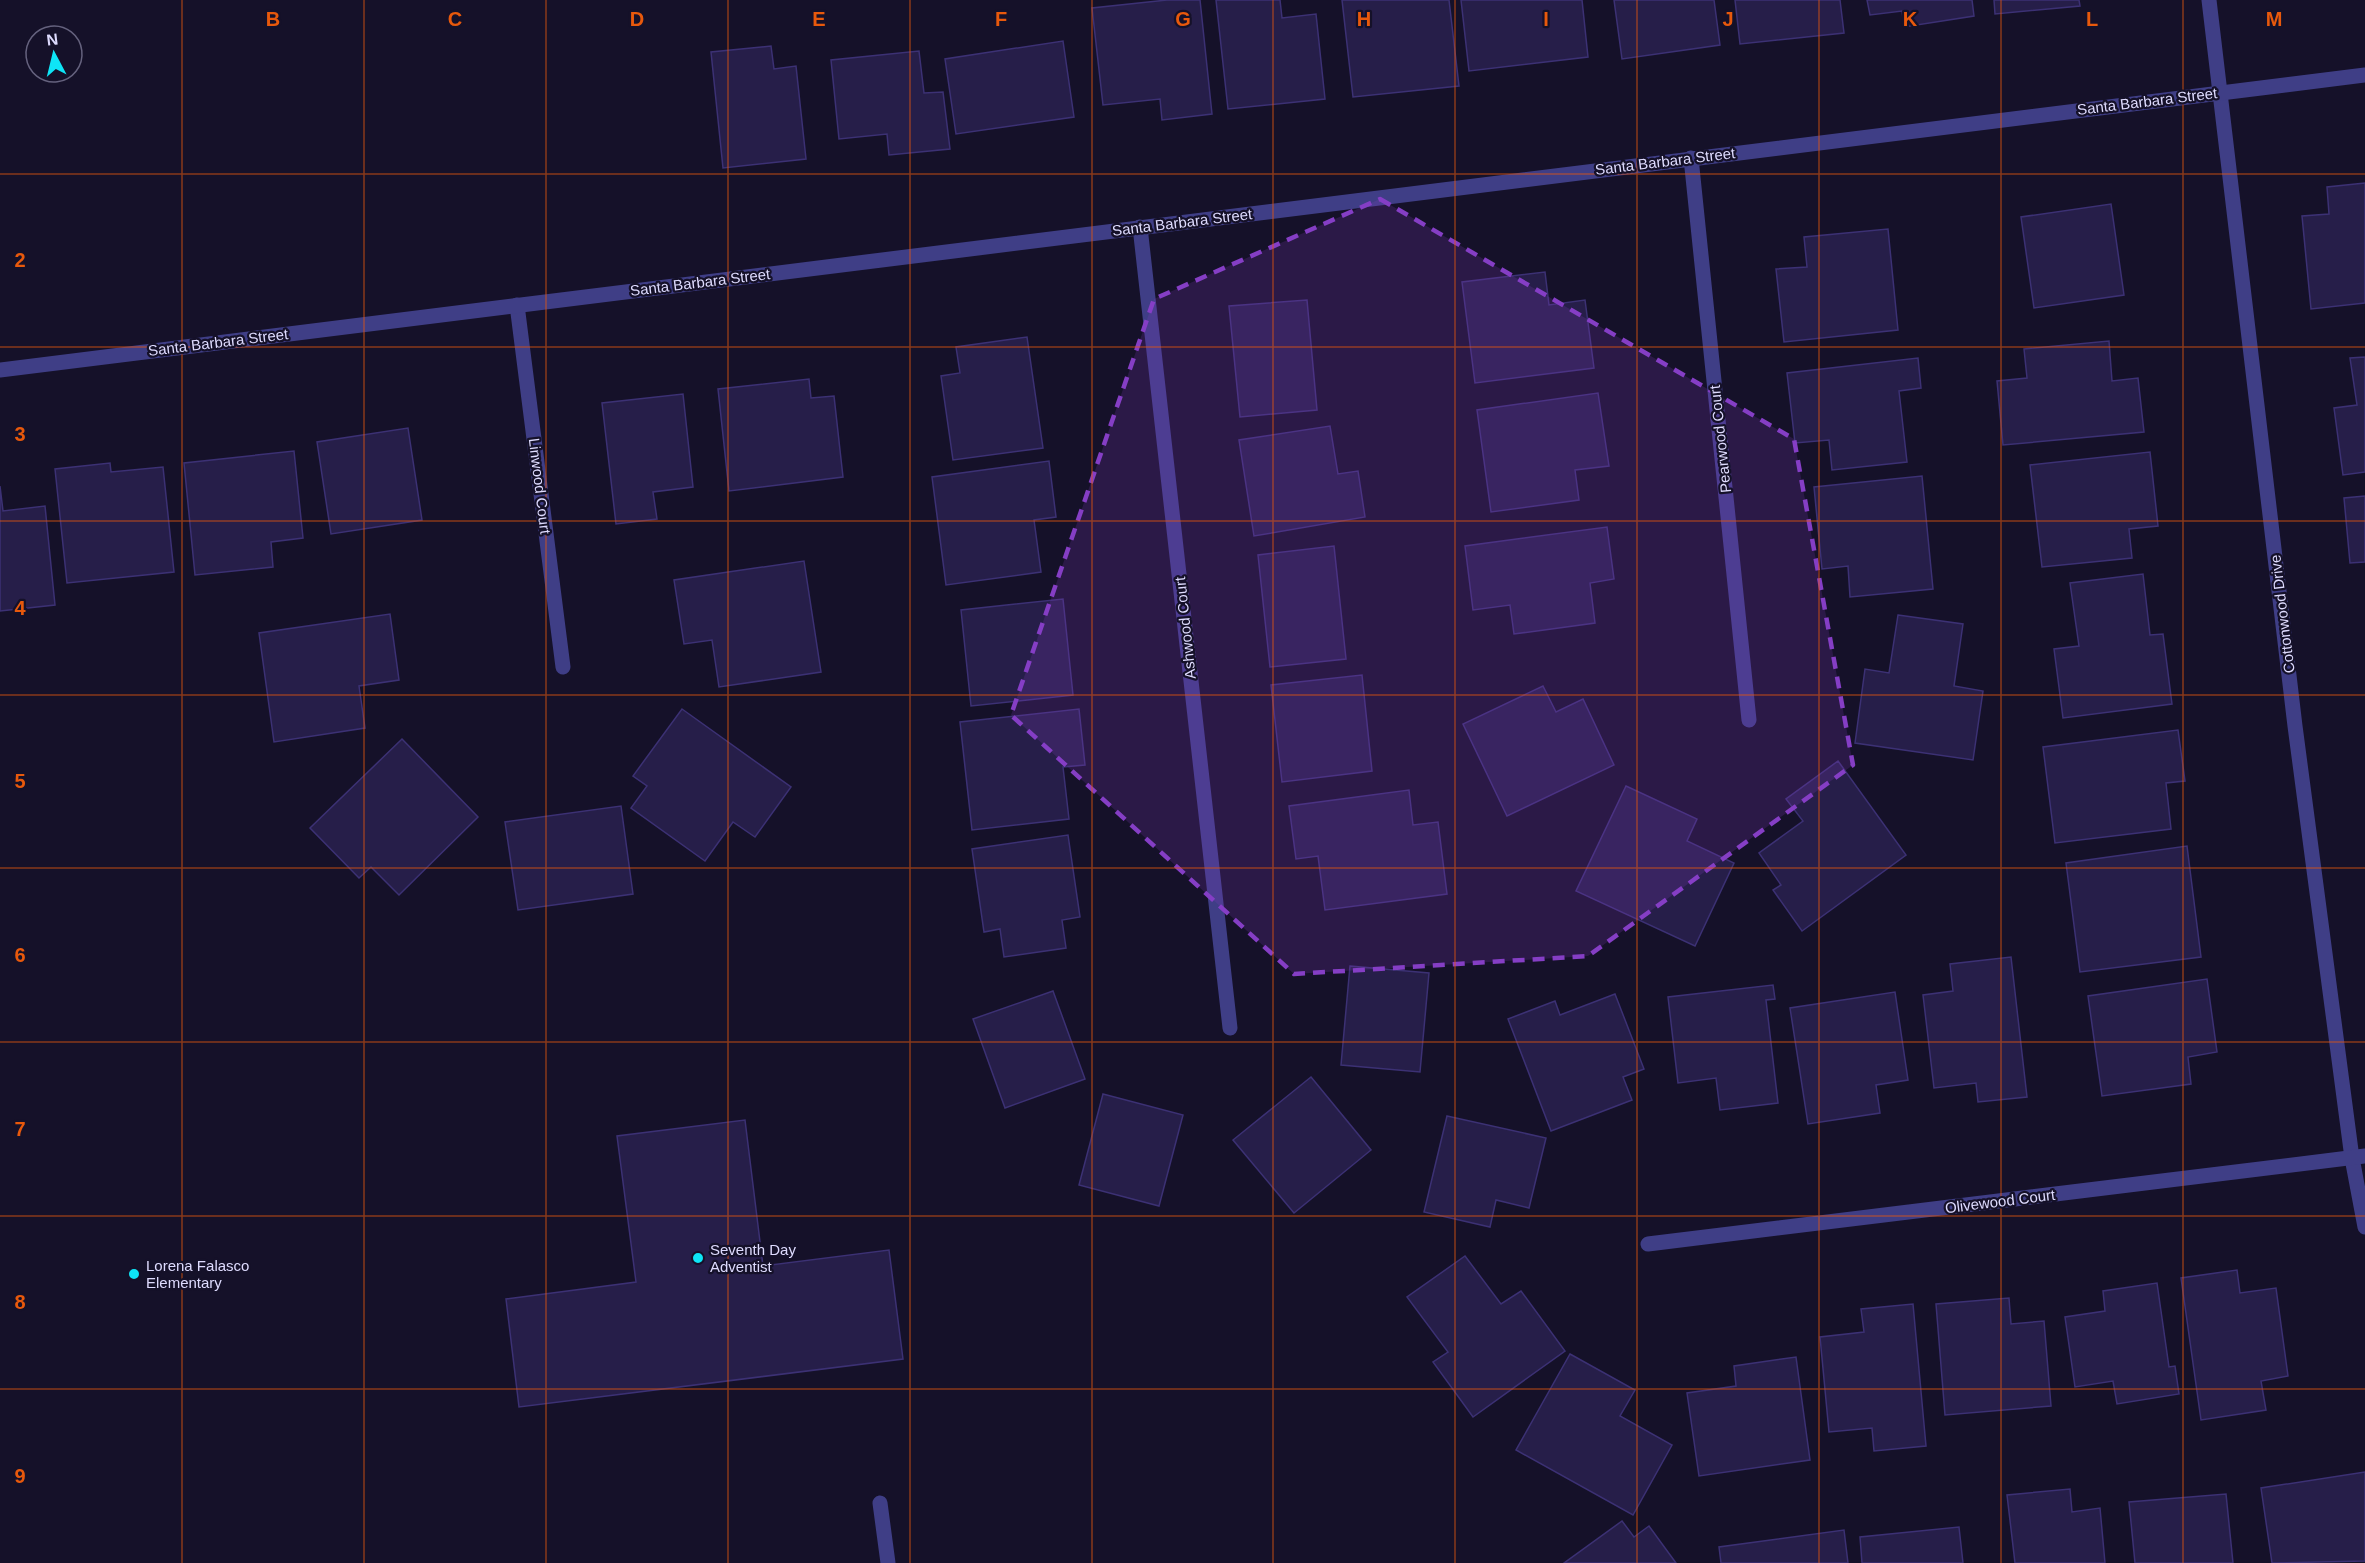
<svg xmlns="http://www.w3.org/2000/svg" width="2365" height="1563" viewBox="0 0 2365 1563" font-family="Arial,sans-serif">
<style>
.building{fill:#261e49;stroke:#3c3174;stroke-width:1.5}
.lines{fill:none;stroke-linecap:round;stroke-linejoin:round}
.service{stroke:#3f3e86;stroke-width:15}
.minor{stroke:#3f3e86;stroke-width:15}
.marked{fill:#853ec5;fill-opacity:0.2;stroke:#853ec5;stroke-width:4.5;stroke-dasharray:12 8;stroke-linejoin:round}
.grid{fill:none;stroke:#e8590c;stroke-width:1.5;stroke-opacity:0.55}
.poi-dot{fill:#0ee5f6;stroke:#151129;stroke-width:2}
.labels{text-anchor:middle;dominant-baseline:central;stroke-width:4.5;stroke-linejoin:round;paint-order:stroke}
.street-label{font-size:15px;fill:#dedbfe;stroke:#151129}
.poi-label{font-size:15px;fill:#dedbfe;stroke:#151129;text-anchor:start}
.grid-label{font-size:20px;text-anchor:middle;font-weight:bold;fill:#e8590c;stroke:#151129;stroke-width:4.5;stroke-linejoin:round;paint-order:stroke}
</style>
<rect width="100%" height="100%" fill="#151129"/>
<g class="building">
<polygon points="1167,0 1200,0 1212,114 1162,120 1160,99 1103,105 1092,8"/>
<polygon points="1216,0 1280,0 1282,18 1316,14 1325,99 1228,109"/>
<polygon points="1342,0 1449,0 1459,86 1353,97"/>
<polygon points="1461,0 1582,0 1588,57 1469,71"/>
<polygon points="1614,0 1714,0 1720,45 1622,59"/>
<polygon points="1735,0 1840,0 1844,33 1740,44"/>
<polygon points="1867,0 1972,0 1974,16 1904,27 1902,11 1870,15"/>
<polygon points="1994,0 2079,0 2080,6 1995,14"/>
<polygon points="1063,41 1074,117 956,134 945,59"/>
<polygon points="771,46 774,69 796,66 806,159 723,168 711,52"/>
<polygon points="919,51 924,93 943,92 950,149 889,155 887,134 839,139 831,60"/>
<polygon points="2365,183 2365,303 2311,309 2302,216 2329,214 2327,187"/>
<polygon points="2111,204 2124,295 2034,308 2021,217"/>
<polygon points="1888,229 1898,330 1784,342 1776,269 1807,267 1804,237"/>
<polygon points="1545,272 1549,305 1585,300 1594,368 1475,383 1462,282"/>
<polygon points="1307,300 1317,410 1240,417 1229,306"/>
<polygon points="1027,337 1043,448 953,460 941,376 960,373 956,347"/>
<polygon points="2109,341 2112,381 2138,378 2144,432 2003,445 1997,381 2027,378 2024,349"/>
<polygon points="2365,357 2365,472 2343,475 2334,408 2357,405 2350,358"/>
<polygon points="1918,358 1921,388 1899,391 1907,462 1832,470 1829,440 1795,443 1787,373"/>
<polygon points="809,379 811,398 834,396 843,477 729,491 718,389"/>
<polygon points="1598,393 1609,466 1575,470 1579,500 1491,512 1477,410"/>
<polygon points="683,394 693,487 653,492 657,519 616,524 602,403"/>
<polygon points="1330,426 1338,474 1358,471 1365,517 1254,536 1239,440"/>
<polygon points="408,428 422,520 331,534 317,442"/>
<polygon points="294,451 303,538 271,542 273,567 195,575 184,463"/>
<polygon points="2150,452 2158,526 2129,529 2132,558 2042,567 2030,465"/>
<polygon points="1049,461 1056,517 1034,520 1041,572 946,585 932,477"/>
<polygon points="110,463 111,472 163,467 174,572 67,583 55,469"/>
<polygon points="1922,476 1933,589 1850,597 1848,566 1822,569 1814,487"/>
<polygon points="0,486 3,511 45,506 55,605 0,611"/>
<polygon points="2365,496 2365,562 2350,563 2344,498"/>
<polygon points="1607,527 1614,579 1590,583 1595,623 1514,634 1510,605 1473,610 1465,546"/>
<polygon points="1334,546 1346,659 1270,667 1258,555"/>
<polygon points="804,561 821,672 719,687 712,640 684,644 674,580"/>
<polygon points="2143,574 2150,635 2163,634 2172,704 2063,718 2054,649 2079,646 2070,583"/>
<polygon points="1063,599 1073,695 971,706 961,610"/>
<polygon points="390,614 399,680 359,686 365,728 274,742 259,633"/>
<polygon points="1898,615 1963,624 1954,686 1983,691 1973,760 1855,743 1865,669 1889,673"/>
<polygon points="1362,675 1372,771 1282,782 1271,685"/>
<polygon points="1543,686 1556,712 1583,699 1614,765 1507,816 1463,724"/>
<polygon points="682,709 791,787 755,837 733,822 705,861 631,808 647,786 633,776"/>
<polygon points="1079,709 1085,765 1063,767 1069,819 972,830 960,722"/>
<polygon points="2178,730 2185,781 2166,783 2171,829 2055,843 2043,747"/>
<polygon points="402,739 478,817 399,895 371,867 359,878 310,828"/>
<polygon points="1838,761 1906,855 1802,931 1773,890 1781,885 1759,853 1803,821 1786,799"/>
<polygon points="1626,786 1697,819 1687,841 1734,863 1695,946 1576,891"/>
<polygon points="1409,790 1413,825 1438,822 1447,894 1325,910 1318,856 1296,859 1289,806"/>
<polygon points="621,806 633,894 518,910 505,822"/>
<polygon points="1068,835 1080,917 1062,920 1066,948 1004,957 1000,929 984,932 972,849"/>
<polygon points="2187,846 2201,957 2080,972 2066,863"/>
<polygon points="2011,957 2027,1097 1978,1102 1976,1083 1934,1088 1923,995 1953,991 1950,964"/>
<polygon points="1350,966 1429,973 1420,1072 1341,1065"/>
<polygon points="2207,979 2217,1052 2188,1057 2191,1084 2102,1096 2088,996"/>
<polygon points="1773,985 1775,999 1766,1000 1778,1103 1720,1110 1716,1078 1678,1083 1668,997"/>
<polygon points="1053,991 1085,1079 1005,1108 973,1019"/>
<polygon points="1895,992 1908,1080 1876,1085 1880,1113 1808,1124 1790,1008"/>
<polygon points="1615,994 1644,1069 1623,1077 1632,1100 1551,1131 1508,1019 1555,1001 1560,1015"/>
<polygon points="1311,1077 1371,1150 1294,1213 1233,1140"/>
<polygon points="1103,1094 1183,1115 1159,1206 1079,1185"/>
<polygon points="1447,1116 1546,1138 1529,1208 1496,1200 1490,1227 1424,1212"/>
<polygon points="745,1120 763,1266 889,1250 903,1359 519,1407 506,1299 636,1282 617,1136"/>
<polygon points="1465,1256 1501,1304 1521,1291 1565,1351 1473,1417 1433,1362 1448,1352 1407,1297"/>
<polygon points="2237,1270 2240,1293 2276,1288 2288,1376 2261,1381 2266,1410 2201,1420 2181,1278"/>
<polygon points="2157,1283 2169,1367 2175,1366 2179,1394 2117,1404 2113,1381 2075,1387 2065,1317 2105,1311 2103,1291"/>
<polygon points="2009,1298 2011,1324 2044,1321 2051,1406 1945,1415 1936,1304"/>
<polygon points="1913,1304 1926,1446 1874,1451 1872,1428 1829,1432 1820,1337 1864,1332 1861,1309"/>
<polygon points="1570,1354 1635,1390 1620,1416 1672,1445 1633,1515 1516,1450"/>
<polygon points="1796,1357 1810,1460 1699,1476 1687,1393 1736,1386 1734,1366"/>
<polygon points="2365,1472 2365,1561 2272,1563 2261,1488"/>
<polygon points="2070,1489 2072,1512 2100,1508 2105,1563 2015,1563 2007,1495"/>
<polygon points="2226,1494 2233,1563 2135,1563 2129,1502"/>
<polygon points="1622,1521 1634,1537 1649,1526 1676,1563 1564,1563"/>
<polygon points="1959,1527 1963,1563 1862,1563 1860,1537"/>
<polygon points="1844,1530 1848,1563 1721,1563 1719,1547"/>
</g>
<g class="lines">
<polyline class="service" points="880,1503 888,1563"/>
<g class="minor">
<polyline points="2209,0 2295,726 2352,1158 2365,1227"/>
<polyline points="1691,158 1749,720"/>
<polyline points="1140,227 1230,1028"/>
<polyline points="517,305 563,667"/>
<polyline points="0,370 2365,75"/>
<polyline points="1648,1244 2365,1156"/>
</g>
</g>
<path class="marked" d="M1380,199L1794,439L1853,765L1588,956L1294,974L1011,715L1154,299Z"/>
<path class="grid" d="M182,0V1563M364,0V1563M546,0V1563M728,0V1563M910,0V1563M1092,0V1563M1273,0V1563M1455,0V1563M1637,0V1563M1819,0V1563M2001,0V1563M2183,0V1563M0,174H2365M0,347H2365M0,521H2365M0,695H2365M0,868H2365M0,1042H2365M0,1216H2365M0,1389H2365"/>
<g class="poi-dot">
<circle cx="698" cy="1258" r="6"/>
<circle cx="134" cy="1274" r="6"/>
</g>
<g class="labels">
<g class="street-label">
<text transform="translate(2147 101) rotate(-7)">Santa Barbara Street</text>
<text transform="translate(1665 161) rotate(-7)">Santa Barbara Street</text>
<text transform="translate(1182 222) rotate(-7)">Santa Barbara Street</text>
<text transform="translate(700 282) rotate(-7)">Santa Barbara Street</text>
<text transform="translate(218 342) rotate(-7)">Santa Barbara Street</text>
<text transform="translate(1720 439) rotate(-96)">Pearwood Court</text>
<text transform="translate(540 486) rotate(83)">Linwood Court</text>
<text transform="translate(2282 614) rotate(-97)">Cottonwood Drive</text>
<text transform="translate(1185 628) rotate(-96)">Ashwood Court</text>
<text transform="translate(2000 1201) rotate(-7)">Olivewood Court</text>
</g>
<g class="poi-label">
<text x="710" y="1249">Seventh Day<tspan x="710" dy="17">Adventist</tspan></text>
<text x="146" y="1265">Lorena Falasco<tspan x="146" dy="17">Elementary</tspan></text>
</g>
</g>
<g class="grid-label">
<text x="273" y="26">B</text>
<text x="455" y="26">C</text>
<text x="637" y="26">D</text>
<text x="819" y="26">E</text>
<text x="1001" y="26">F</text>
<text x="1183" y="26">G</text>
<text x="1364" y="26">H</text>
<text x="1546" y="26">I</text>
<text x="1728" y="26">J</text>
<text x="1910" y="26">K</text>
<text x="2092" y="26">L</text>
<text x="2274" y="26">M</text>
<text x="20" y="267">2</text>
<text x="20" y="441">3</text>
<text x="20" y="615">4</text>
<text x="20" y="788">5</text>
<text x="20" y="962">6</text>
<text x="20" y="1136">7</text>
<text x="20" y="1309">8</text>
<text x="20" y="1483">9</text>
</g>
<g transform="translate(54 54) rotate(353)"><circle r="28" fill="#151129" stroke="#65627e" stroke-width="1.5"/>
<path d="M0-4.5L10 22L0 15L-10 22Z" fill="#0ee5f6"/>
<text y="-9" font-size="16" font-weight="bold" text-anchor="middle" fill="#dedbfe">N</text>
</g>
</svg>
